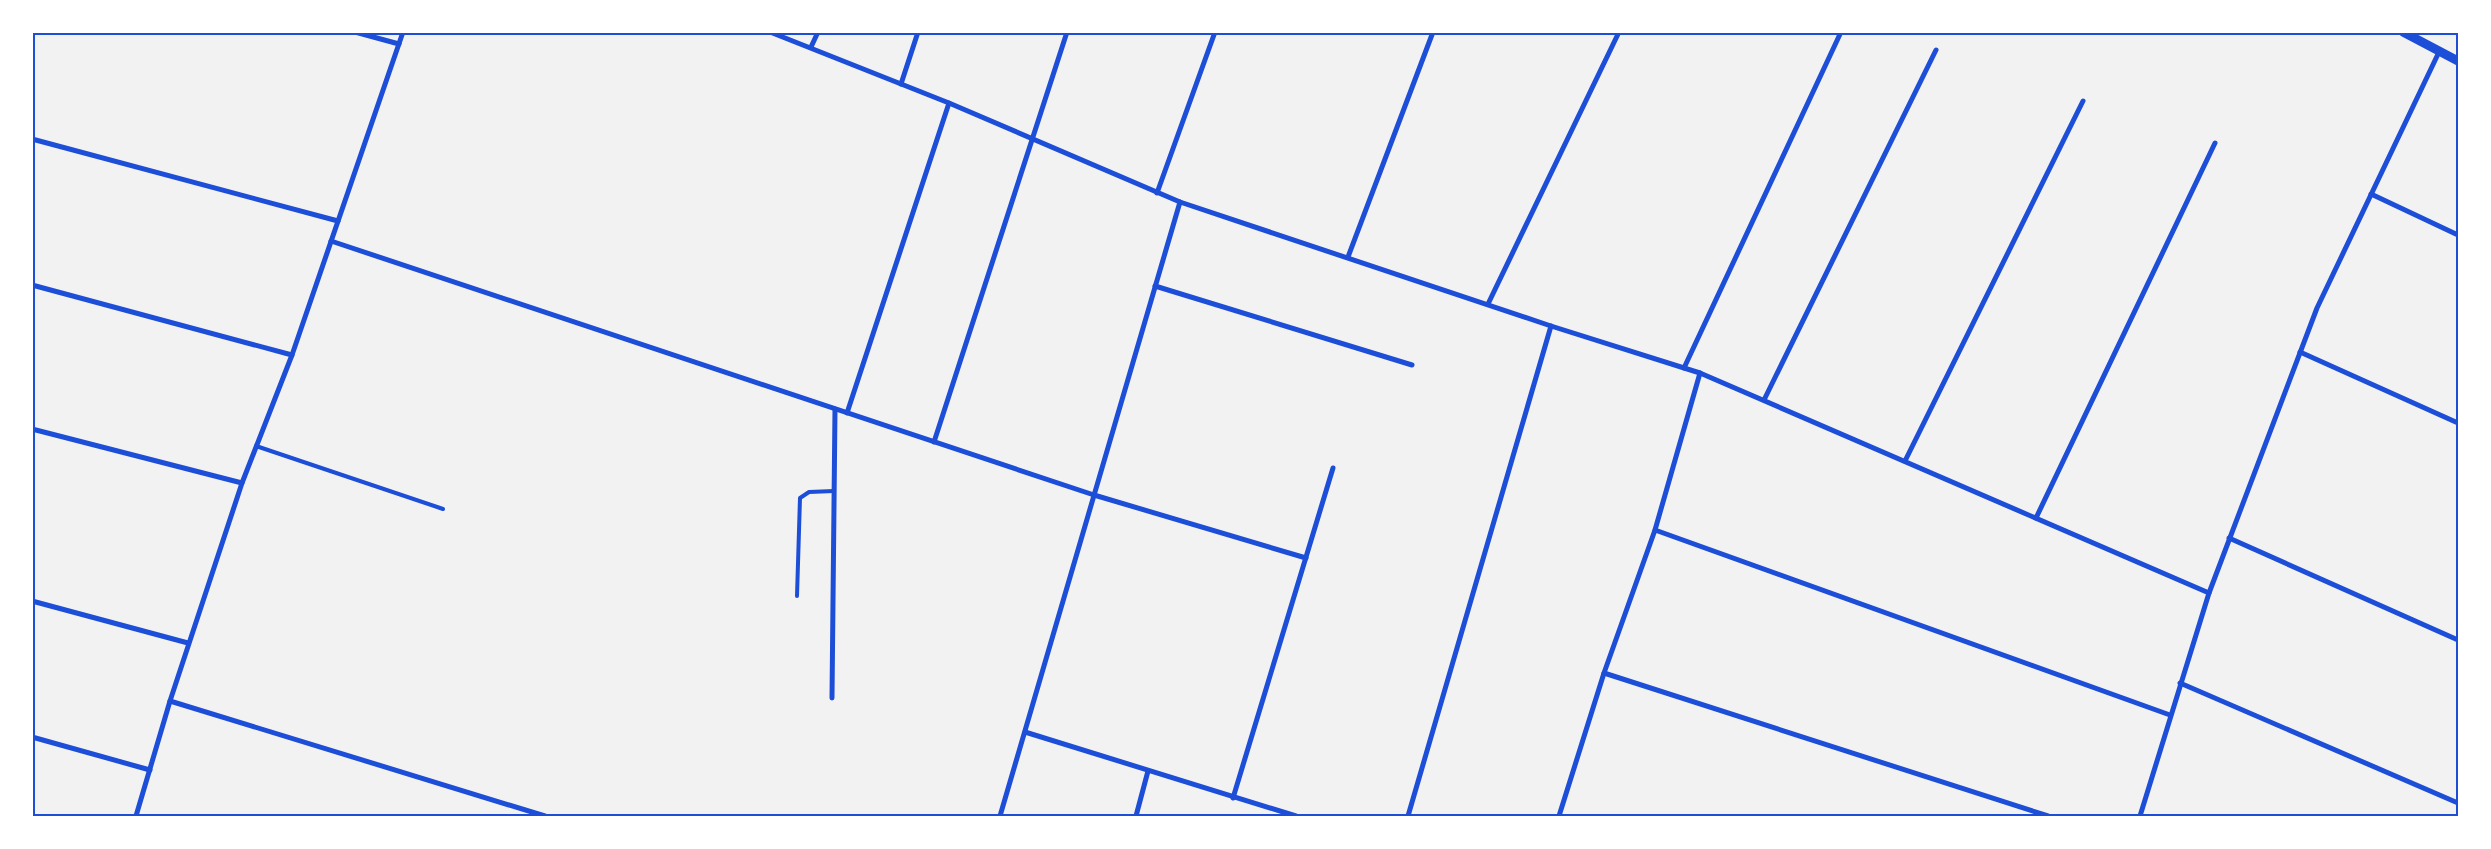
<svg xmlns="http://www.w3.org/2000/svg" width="2491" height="849" viewBox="0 0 2491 849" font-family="Figtree,sans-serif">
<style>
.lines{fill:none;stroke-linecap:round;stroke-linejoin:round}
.service{stroke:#1d4ed8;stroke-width:4}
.minor{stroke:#1d4ed8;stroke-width:5}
.tertiary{stroke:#1d4ed8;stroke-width:9}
.neatline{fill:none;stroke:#1d4ed8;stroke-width:2}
</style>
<rect width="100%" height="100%" fill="#f2f2f2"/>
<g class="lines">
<g class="service">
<polyline points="256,446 443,509"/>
<polyline points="797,596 800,498 809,492 834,491"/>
</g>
<g class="minor">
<polyline points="355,32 399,44"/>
<polyline points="770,32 949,103 1180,202 1551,326 1700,373 2209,593"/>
<polyline points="811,47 818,32"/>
<polyline points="901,84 918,32"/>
<polyline points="32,139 338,221"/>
<polyline points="1157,193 1215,32"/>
<polyline points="2371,194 2458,235"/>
<polyline points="331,241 1094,495 1306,558"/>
<polyline points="1348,257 1433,32"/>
<polyline points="32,285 292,355"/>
<polyline points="1155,286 1412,365"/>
<polyline points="1488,304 1619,32"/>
<polyline points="2300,352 2458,423"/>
<polyline points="1684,368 1841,32"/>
<polyline points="1764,400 1936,50"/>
<polyline points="847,413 949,103"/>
<polyline points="32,429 242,483"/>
<polyline points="934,442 1067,32"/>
<polyline points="1905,461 2083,101"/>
<polyline points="2036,518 2215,143"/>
<polyline points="1655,530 2170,715"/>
<polyline points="2229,538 2458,640"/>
<polyline points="32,601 188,643"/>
<polyline points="1604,673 2048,816"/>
<polyline points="2180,683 2458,803"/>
<polyline points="832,698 835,409"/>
<polyline points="170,701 545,816"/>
<polyline points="1025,732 1296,816"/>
<polyline points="32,737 150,770"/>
<polyline points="1233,798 1333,468"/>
<polyline points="136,816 170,701 242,483 292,355 403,32"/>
<polyline points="1000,816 1180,202"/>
<polyline points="1136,816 1148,771"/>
<polyline points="1408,816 1551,326"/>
<polyline points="1559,816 1604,673 1655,530 1700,373"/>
<polyline points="2140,816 2209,593 2317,308 2439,52"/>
</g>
<polyline class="tertiary" points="2403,32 2458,61"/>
</g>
<rect width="2491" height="849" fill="none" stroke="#ffffff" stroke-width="68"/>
<rect x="34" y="34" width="2423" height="781" class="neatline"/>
</svg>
